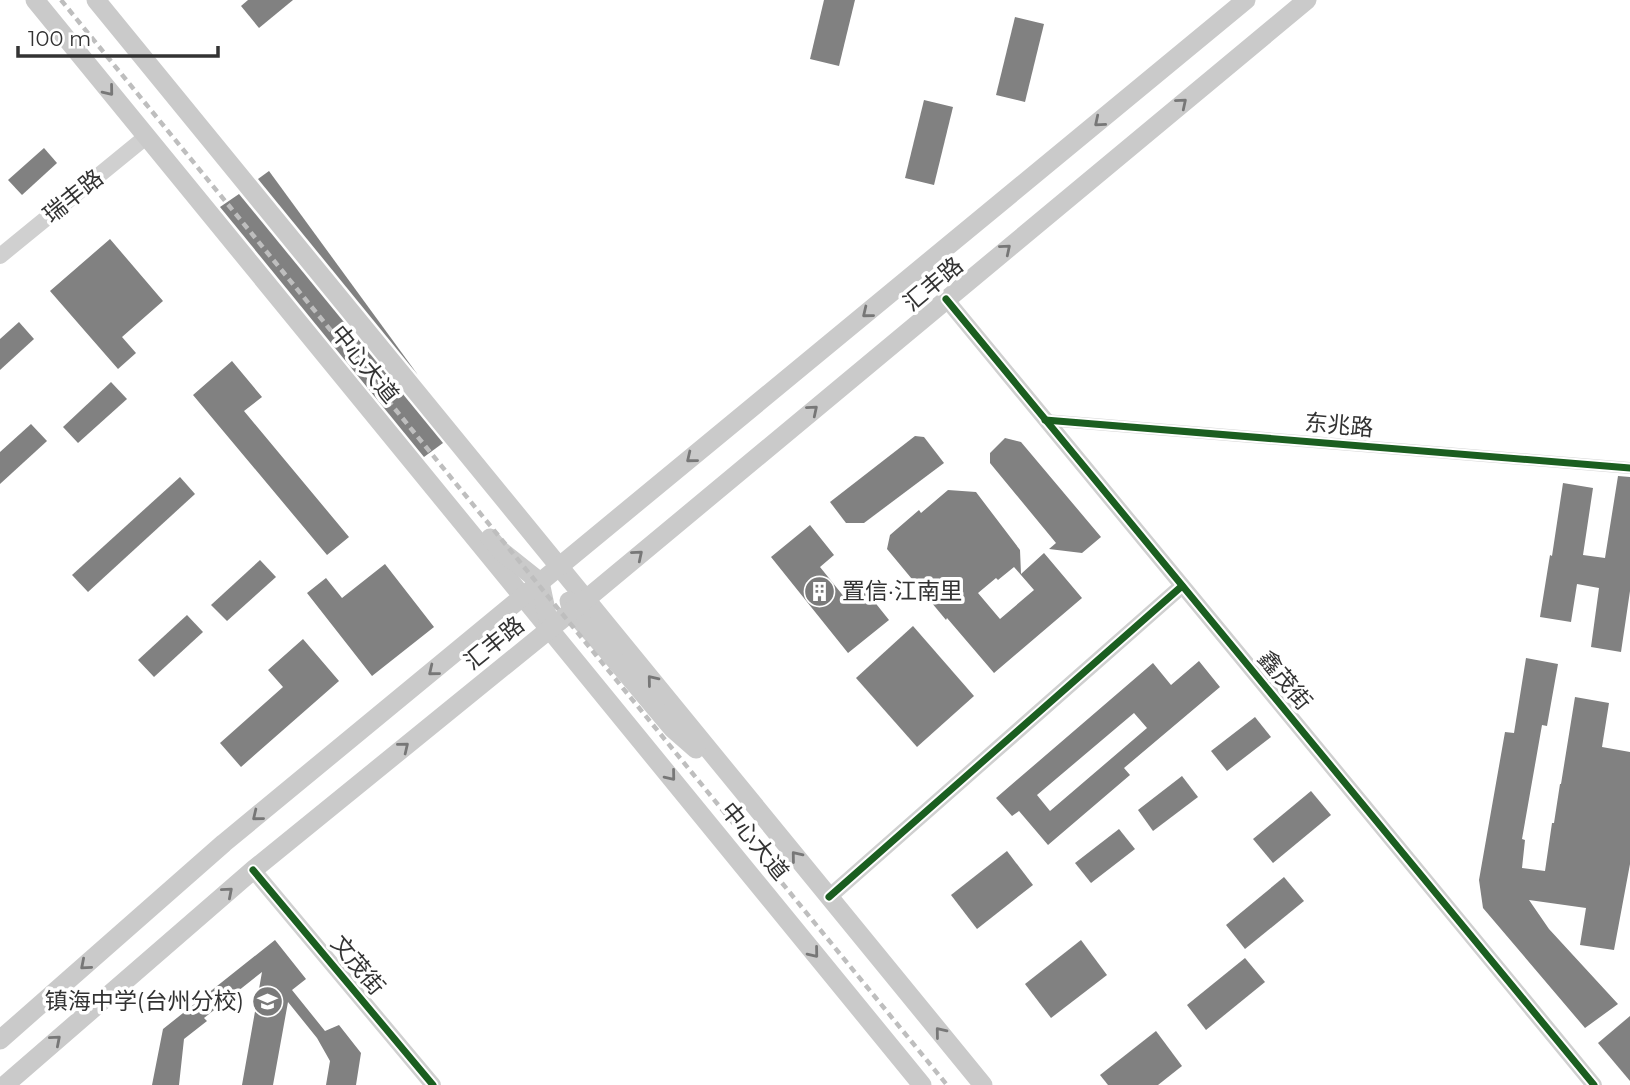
<svg xmlns="http://www.w3.org/2000/svg" width="1630" height="1085" viewBox="0 0 1630 1085" font-family="Montserrat,'Noto Sans SC',sans-serif">
<style>
.building{fill:#818181;fill-rule:evenodd}
.lines{fill:none;stroke-linecap:round;stroke-linejoin:round}
.street{stroke:#d7d7d7;stroke-width:12}
.secondary{stroke:#d0d0d0;stroke-width:16}
.primary{stroke:#cacaca;stroke-width:19}
.rail{stroke:#bebebe;stroke-width:4.5;stroke-dasharray:7 5;stroke-linecap:butt}
.cycleway-casing{stroke:#fff;stroke-width:11}
.cycleway{stroke:#1b5e20;stroke-width:7}
.oneway{stroke:#777}
.labels{text-anchor:middle;dominant-baseline:central;stroke-width:7;stroke-linejoin:round;paint-order:stroke}
.street-label{font-size:23px;fill:#333;stroke:#fff}
.poi-label{font-size:23px;fill:#333;stroke:#fff;text-anchor:start}
</style>
<rect width="100%" height="100%" fill="#fff"/>
<g class="building">
<polygon points="248,0 293,0 259,28 241,6"/>
<polygon points="824,0 855,0 839,66 810,59"/>
<polygon points="1015,17 1044,24 1025,102 996,95"/>
<polygon points="924,100 953,107 934,185 905,178"/>
<polygon points="44,148 57,163 22,195 8,180"/>
<polygon points="269,171 418,375 258,179"/>
<polygon points="239,194 443,443 424,457 220,207"/>
<polygon points="110,239 163,301 122,337 136,353 118,369 50,291"/>
<polygon points="19,322 34,339 0,370 0,339"/>
<polygon points="232,361 262,397 244,411 349,537 327,555 193,395"/>
<polygon points="111,382 127,399 78,443 63,427"/>
<polygon points="31,424 47,441 0,484 0,452"/>
<polygon points="915,436 924,437 944,463 864,523 846,523 830,502"/>
<polygon points="1005,438 1021,442 1101,537 1082,553 1049,549 1056,543 990,463 990,453"/>
<polygon points="1618,476 1630,477 1630,591 1621,652 1591,647 1599,588 1577,584 1571,622 1540,617 1550,555 1552,556 1563,483 1593,488 1583,555 1605,558"/>
<polygon points="180,477 195,494 88,592 72,575"/>
<path d="M948,490L976,492L1020,550L1021,574L1044,553L1082,598L994,673L947,618L946,620L887,549L890,535L919,510L921,513ZM1014,567L1034,590L1000,619L978,593L996,578L998,580Z"/>
<polygon points="810,525 834,555 820,567 845,598 861,585 889,620 848,653 771,557"/>
<polygon points="260,560 276,577 227,621 211,605"/>
<polygon points="385,564 434,627 372,676 307,593 326,578 342,598"/>
<polygon points="187,615 203,632 154,677 138,660"/>
<polygon points="913,626 974,696 917,747 856,678"/>
<polygon points="303,639 339,681 241,767 220,743 283,687 268,670"/>
<polygon points="1526,658 1558,664 1547,726 1542,725 1522,839 1525,840 1522,868 1545,871 1552,823 1554,823 1560,784 1561,784 1575,697 1609,703 1602,747 1630,752 1630,864 1614,950 1580,945 1586,908 1529,900 1549,929 1618,1004 1585,1028 1483,908 1479,880 1505,732 1514,733"/>
<path d="M1199,661L1220,687L1124,768L1130,775L1048,845L1019,811L1012,816L996,798L1153,663L1171,685ZM1134,713L1147,728L1050,811L1037,795Z"/>
<polygon points="1255,717 1271,737 1227,771 1211,751"/>
<polygon points="1182,776 1198,797 1153,831 1138,810"/>
<polygon points="1311,791 1331,815 1273,863 1253,839"/>
<polygon points="1119,829 1135,849 1091,883 1075,863"/>
<polygon points="1007,851 1033,885 977,929 951,895"/>
<polygon points="1284,877 1304,901 1245,949 1226,925"/>
<polygon points="275,940 306,979 292,990 325,1031 339,1025 361,1053 356,1085 326,1085 330,1061 317,1038 288,1002 273,1085 242,1085 262,972 204,1018 207,1021 184,1039 179,1085 152,1085 163,1029"/>
<polygon points="1081,940 1107,975 1051,1018 1025,984"/>
<polygon points="1245,958 1265,982 1206,1030 1187,1005"/>
<polygon points="1630,1016 1630,1081 1598,1043"/>
<polygon points="1156,1031 1182,1066 1158,1085 1108,1085 1100,1075"/>
</g>
<g class="lines">
<polyline class="street" points="1045,420 1630,468"/>
<g class="secondary">
<polyline points="0,256 147,136"/>
<polyline points="946,299 1594,1085"/>
<polyline points="253,870 433,1085"/>
<polyline points="829,897 1182,586"/>
</g>
<g class="primary">
<polyline points="35,0 922,1085"/>
<polyline points="96,0 983,1085"/>
<polyline points="490,538 500,550 540,582 549,624"/>
<polyline points="569,601 572,611 609,653 672,728 696,749"/>
<polyline points="0,1040 224,843 1246,0"/>
<polyline points="5,1085 253,870 572,611 1307,0"/>
</g>
<polyline class="rail" points="61,0 947,1085"/>
<defs>
<g id="cycleway">
<polyline points="946,299 1594,1085"/>
<polyline points="1045,420 1630,468"/>
<polyline points="253,870 433,1085"/>
<polyline points="829,897 1182,586"/>
</g>
</defs>
<use href="#cycleway" class="cycleway-casing"/>
<use href="#cycleway" class="cycleway"/>
</g>
<defs><path id="oneway-chevron" d="M-2-3.5L2.5 0L-2 3.5" fill="none" stroke-width="1.6" stroke-linecap="round" stroke-linejoin="round" transform="scale(1.75)"/></defs>
<g class="oneway">
<use href="#oneway-chevron" transform="translate(109 91) rotate(51)"/>
<use href="#oneway-chevron" transform="translate(1182 103) rotate(-40)"/>
<use href="#oneway-chevron" transform="translate(1099 122) rotate(140)"/>
<use href="#oneway-chevron" transform="translate(1006 249) rotate(-40)"/>
<use href="#oneway-chevron" transform="translate(867 313) rotate(141)"/>
<use href="#oneway-chevron" transform="translate(813 410) rotate(-40)"/>
<use href="#oneway-chevron" transform="translate(691 458) rotate(141)"/>
<use href="#oneway-chevron" transform="translate(638 555) rotate(-40)"/>
<use href="#oneway-chevron" transform="translate(433 671) rotate(141)"/>
<use href="#oneway-chevron" transform="translate(652 680) rotate(-129)"/>
<use href="#oneway-chevron" transform="translate(404 747) rotate(-39)"/>
<use href="#oneway-chevron" transform="translate(671 776) rotate(51)"/>
<use href="#oneway-chevron" transform="translate(257 816) rotate(141)"/>
<use href="#oneway-chevron" transform="translate(796 856) rotate(-129)"/>
<use href="#oneway-chevron" transform="translate(228 892) rotate(-41)"/>
<use href="#oneway-chevron" transform="translate(814 953) rotate(51)"/>
<use href="#oneway-chevron" transform="translate(85 965) rotate(139)"/>
<use href="#oneway-chevron" transform="translate(940 1032) rotate(-129)"/>
<use href="#oneway-chevron" transform="translate(56 1040) rotate(-41)"/>
</g>
<defs>
<symbol id="building-disc" viewBox="-11 -11 22 22"><circle r="9.5" fill="#7a7a7a" stroke="#fff"/><path d="M-4-6H4V6H1V3H-1V6H-4ZM-2.5-4.3h1.7v1.8h-1.7ZM.8-4.3h1.7v1.8H.8ZM-2.5-1h1.7V.8h-1.7ZM.8-1h1.7V.8H.8Z" fill="#fff"/></symbol>
<symbol id="school-disc" viewBox="-11 -11 22 22"><circle r="9.5" fill="#7a7a7a" stroke="#fff"/><path d="M0-5L7-2L0 1L-7-2ZM-4 1L0 2.5L4 1V4Q0 6-4 4Z" fill="#fff"/></symbol>
</defs>
<g fill-rule="evenodd">
<use href="#building-disc" x="802" y="574" width="35" height="35"/>
<use href="#school-disc" x="250" y="984" width="35" height="35"/>
</g>
<g class="labels">
<g class="street-label">
<text transform="translate(73 196) rotate(-39)">瑞丰路</text>
<text transform="translate(933 284) rotate(-40)">汇丰路</text>
<text transform="translate(365 364) rotate(51)">中心大道</text>
<text transform="translate(1339 425) rotate(5)">东兆路</text>
<text transform="translate(494 643) rotate(-39)">汇丰路</text>
<text transform="translate(1285 680) rotate(50)">鑫茂街</text>
<text transform="translate(755 841) rotate(51)">中心大道</text>
<text transform="translate(358 965) rotate(50)">文茂街</text>
</g>
<g class="poi-label">
<text x="842" y="591">置信·江南里</text>
<text x="244" y="1001" text-anchor="end">镇海中学(台州分校)</text>
</g>
</g>
<path d="M18 46v10h200v-10" fill="none" stroke="#333333" stroke-width="3.5"/>
<text x="28" y="46" font-size="21" fill="#333333" stroke="#ffffff" stroke-width="5" paint-order="stroke">100 m</text>
</svg>
